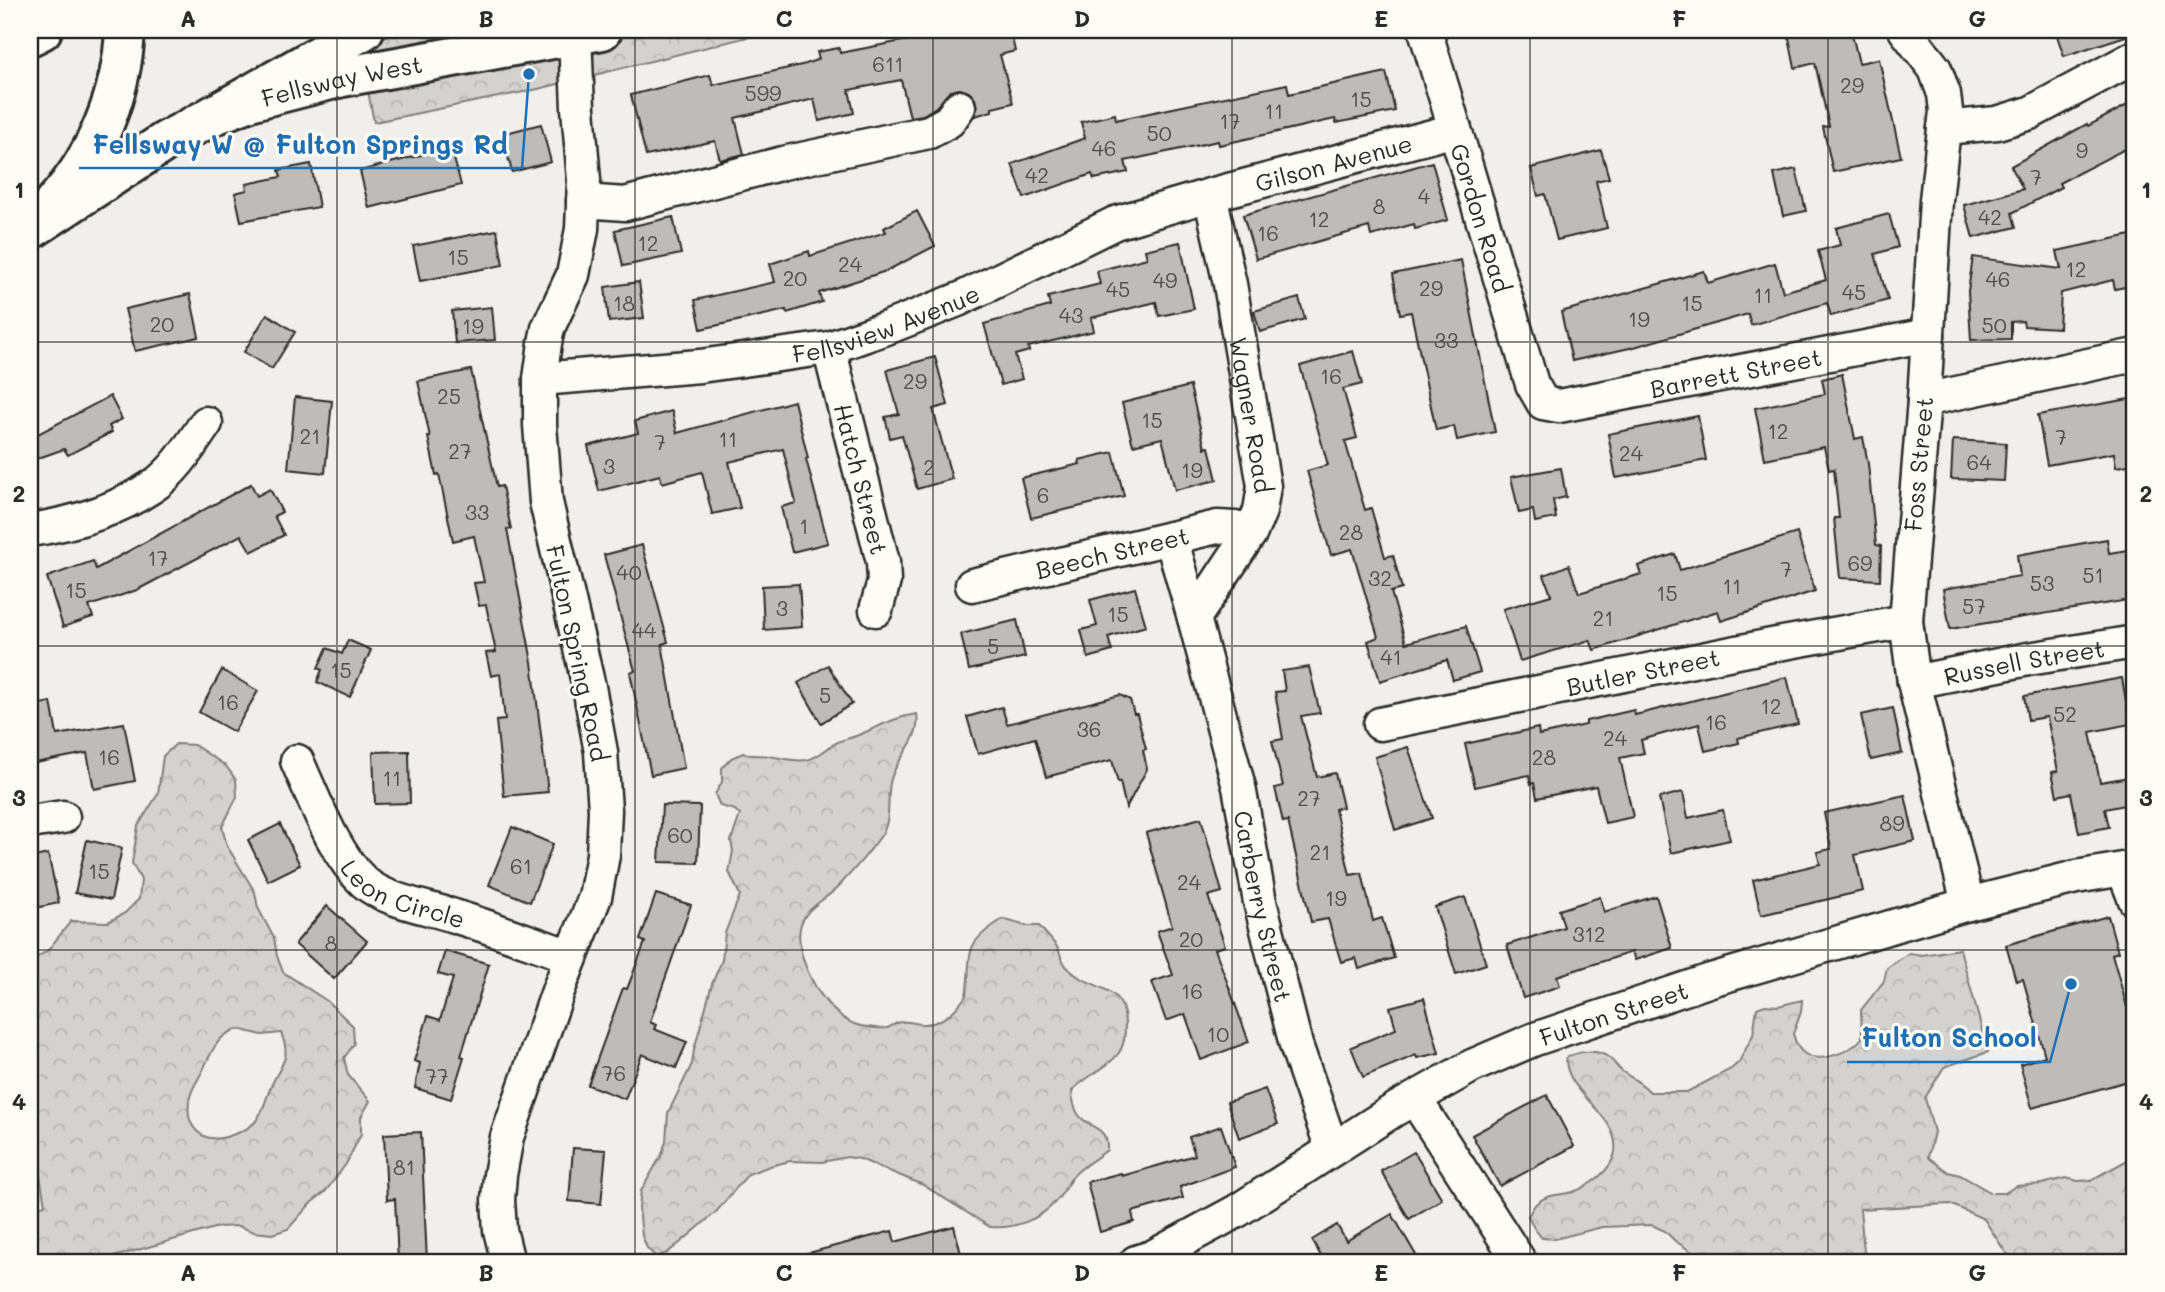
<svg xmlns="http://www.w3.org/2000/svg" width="2165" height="1292" viewBox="0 0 2165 1292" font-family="Mali,sans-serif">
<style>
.forest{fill:url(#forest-crowns);stroke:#7f7e7d;stroke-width:2;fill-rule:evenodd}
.building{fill:#bdbcb8;stroke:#2b2b2b;stroke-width:2}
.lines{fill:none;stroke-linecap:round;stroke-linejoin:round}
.minor-casing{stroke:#2b2b2b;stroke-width:37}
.major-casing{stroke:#2b2b2b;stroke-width:44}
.highway-casing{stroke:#2b2b2b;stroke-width:44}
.minor{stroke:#fdfcf7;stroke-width:32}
.major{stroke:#fdfcf7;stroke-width:38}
.highway{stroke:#fdfcf7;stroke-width:38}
.grid{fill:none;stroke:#2b2b2b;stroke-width:2;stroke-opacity:0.55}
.labels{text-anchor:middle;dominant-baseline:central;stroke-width:6;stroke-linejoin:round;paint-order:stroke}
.number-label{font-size:21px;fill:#504f4e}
.street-label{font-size:24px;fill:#2b2b2b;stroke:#fdfcf7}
.leader{fill:none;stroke:#1f6fb2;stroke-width:2.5}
.callout-dot{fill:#1f6fb2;stroke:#fdfcf7;stroke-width:2.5}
.callout-label{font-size:26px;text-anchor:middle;font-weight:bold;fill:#1f6fb2;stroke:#fdfcf7;stroke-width:6;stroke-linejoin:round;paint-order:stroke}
.neatline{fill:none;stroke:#2b2b2b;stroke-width:2.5}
.grid-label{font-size:23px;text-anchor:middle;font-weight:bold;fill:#2b2b2b}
</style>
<defs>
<pattern id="forest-crowns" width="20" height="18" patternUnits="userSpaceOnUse" patternTransform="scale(1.75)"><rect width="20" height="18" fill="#d3d2cf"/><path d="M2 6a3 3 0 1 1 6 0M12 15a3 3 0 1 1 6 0" fill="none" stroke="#b5b4b2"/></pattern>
</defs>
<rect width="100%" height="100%" fill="#f0efeb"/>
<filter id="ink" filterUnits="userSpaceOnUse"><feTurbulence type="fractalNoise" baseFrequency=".0143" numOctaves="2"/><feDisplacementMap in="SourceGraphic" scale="14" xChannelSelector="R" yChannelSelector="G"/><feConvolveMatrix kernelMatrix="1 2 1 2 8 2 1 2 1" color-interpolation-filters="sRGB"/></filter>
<g filter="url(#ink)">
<g class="forest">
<polygon points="398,30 776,30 538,89 374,122 360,50"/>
<path d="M917,714C921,736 903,752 894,771C883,793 895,817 880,837C868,854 853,871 839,886C826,900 804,907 800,928C794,961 828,1020 861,1026C867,1027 882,1029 887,1028C893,1026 896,1022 902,1022C910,1021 916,1024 923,1024C942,1025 956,1010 966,996C973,952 960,946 1003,919L1026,926H1039C1045,933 1052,940 1057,947C1060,953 1062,961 1067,967C1087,991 1124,981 1125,1023C1125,1035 1125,1044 1118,1054C1106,1070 1085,1076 1072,1091C1074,1130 1098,1120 1106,1139C1107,1142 1107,1146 1107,1150C1097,1158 1084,1165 1075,1174C1067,1182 1064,1193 1056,1201C1040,1220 1014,1229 990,1227L923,1185L860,1159L847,1157L822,1162L790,1161L770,1166L748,1174L716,1212L686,1238L667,1253L656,1257L647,1248L642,1236L639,1207L641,1191L662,1154L666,1141L668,1113L692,1064L694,1050L712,984L722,960L725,933L740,895L729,872L733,851L731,841L740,815L735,810L720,806L715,794L722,782V768L731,758L743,753C753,757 760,754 770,756C782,758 795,762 807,760C820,757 828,746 840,741C845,739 851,738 856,736C877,728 894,717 917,714Z"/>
<path d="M176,744L194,745L226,766L236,780L237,797L222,827L227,846L255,892L258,908L274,938L277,956L283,972L327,1001L353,1026L354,1044L344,1058L348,1075L370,1101L361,1117V1134L346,1164L325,1192L311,1203L288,1229L272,1234L254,1232L238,1226L218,1227L96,1262H30V1209L45,1205L35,1146L30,1147V962L48,950L71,921L108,922L125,913L139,899L141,880L132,863L138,826L158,794L163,756ZM238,1029L262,1035L281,1033C291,1057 283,1062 273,1082C267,1094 264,1112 255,1122C249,1129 241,1132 232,1135C203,1146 183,1128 190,1097C192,1088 198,1080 202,1072C211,1054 216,1035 238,1029Z"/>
<path d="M1960,949L1988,1052L1944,1067L1925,1098L1934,1132L1928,1157L1948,1172L1960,1175L1992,1193H2005L2016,1186L2042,1184L2066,1178L2078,1181L2091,1180L2135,1156V1262H2017L2006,1253L1984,1219L1950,1204L1860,1209L1865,1262H1707L1674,1240L1665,1231L1652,1225L1602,1227L1555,1239L1542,1238L1534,1228L1528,1216C1531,1212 1533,1206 1537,1203C1547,1194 1561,1195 1573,1192C1590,1186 1612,1170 1615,1152C1620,1114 1565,1094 1566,1058C1577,1051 1597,1049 1608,1057C1614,1061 1617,1068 1623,1072C1633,1079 1642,1083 1650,1092H1687L1731,1069L1739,1062L1753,1035L1757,1008L1765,1005L1778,1006L1802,1000L1801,1012L1793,1034C1795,1041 1798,1050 1805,1054C1822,1064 1852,1051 1862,1038L1861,1010L1884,981L1887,968L1909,953L1922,955Z"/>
</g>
<g class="building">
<polygon points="927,30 1010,30 1015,51 1000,55 1013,103 992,108 992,111 975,116 977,108 975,99 969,92 960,89 951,91 936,107 923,115 910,117 901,80 849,90 854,113 819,121 814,99 735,118 744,154 720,160 715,141 646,156 631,95 710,75 713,85 806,64 819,59 817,52 839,48 840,53 928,36"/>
<polygon points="1802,30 1851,30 1859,63 1879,59 1901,157 1833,172 1823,127 1829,126 1815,63 1795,68 1788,33"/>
<polygon points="2055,30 2132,30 2132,34 2064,56"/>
<polygon points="1386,72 1395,111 1336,123 1335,119 1219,145 1218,141 1125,161 1128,172 1094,179 1092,174 1024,198 1012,164 1085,138 1081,122 1115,114 1116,120 1287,84 1289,94"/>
<polygon points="2135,101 2135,144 2059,183 2061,187 2012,213 2016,227 1973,238 1964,205 2023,189 2011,166 2087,124 2088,126"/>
<polygon points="541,124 551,162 512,172 502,134"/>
<polygon points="451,147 461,185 369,208 360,171"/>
<polygon points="1601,150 1609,178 1596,181 1607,228 1557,240 1545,194 1538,196 1531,168"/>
<polygon points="1432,162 1448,220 1415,229 1414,224 1371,236 1369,227 1256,259 1243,215"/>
<polygon points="311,164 319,207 241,221 235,193 247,190 246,184 281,177 279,170"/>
<polygon points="1796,169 1806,211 1783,216 1774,174"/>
<polygon points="917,211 935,246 886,271 819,293 822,302 787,313 786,310 701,329 695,300 775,282 770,264 809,251 810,256 886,232 884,228"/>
<polygon points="1889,214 1898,247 1875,254 1888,300 1831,316 1827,303 1751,325 1748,314 1634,347 1572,361 1561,312 1704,271 1708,283 1775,263 1783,292 1826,280 1818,251 1840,245 1836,228"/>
<polygon points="673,217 681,254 623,266 615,230"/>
<polygon points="497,230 503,265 420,281 413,246"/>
<polygon points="2135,234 2135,285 2115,289 2113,280 2061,293 2059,328 2024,326 2023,321 2011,322 2011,339 1971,340 1968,291 1973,257 2061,269 2057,251"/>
<polygon points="1180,242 1194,309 1159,316 1156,302 1091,318 1094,331 1028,347 1029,351 1015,355 1022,379 1001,385 984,324 1050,306 1048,297 1100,284 1097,271 1147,258 1145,250"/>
<polygon points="1461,260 1495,432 1457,440 1454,426 1436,430 1411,312 1400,314 1393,274"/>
<polygon points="639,282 644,318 609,322 605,287"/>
<polygon points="190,294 199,337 135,351 125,309"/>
<polygon points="1299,298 1305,319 1260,332 1254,311"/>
<polygon points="492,307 495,340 455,343 452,311"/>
<polygon points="267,314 295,332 272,369 244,352"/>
<polygon points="1353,351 1362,384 1343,389 1357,438 1345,441 1365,510 1371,508 1385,557 1393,555 1402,589 1391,592 1406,643 1466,626 1480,672 1453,680 1447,660 1380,681 1368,641 1378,637 1352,549 1331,555 1307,471 1328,465 1300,366"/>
<polygon points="935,357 948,405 933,409 952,479 917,489 902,435 890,438 885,417 899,414 887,370"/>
<polygon points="471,370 497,487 502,486 511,529 507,529 532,662 548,792 504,796 496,721 505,720 500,674 491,676 486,653 496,652 486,605 479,606 474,583 484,582 474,536 453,541 439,474 436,475 428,437 430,437 418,381"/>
<polygon points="1842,374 1855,439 1863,437 1868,464 1876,545 1881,546 1880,580 1840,578 1834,518 1839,518 1834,469 1829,470 1824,447 1765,459 1755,408 1825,394 1822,379"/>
<polygon points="1190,386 1205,448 1209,447 1217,480 1175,490 1162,438 1133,445 1122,403"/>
<polygon points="110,396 122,419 109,426 112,432 68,455 64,449 30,461 30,438"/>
<polygon points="295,397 332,401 325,473 288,469"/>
<polygon points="2135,398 2135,464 2116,467 2114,453 2047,465 2038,415"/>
<polygon points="794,401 808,458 806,459 828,543 792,552 781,507 796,503 783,449 729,462 740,508 712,514 702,472 662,483 660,475 599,491 588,446 638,433 635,421 672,411 677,433"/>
<polygon points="1698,416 1706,460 1616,478 1608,434"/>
<polygon points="1953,440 2006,443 2004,481 1951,479"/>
<polygon points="1113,452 1124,496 1031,518 1021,478 1080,464 1079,460"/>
<polygon points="1561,468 1566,497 1553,500 1556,518 1535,522 1533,510 1519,513 1511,477"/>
<polygon points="251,484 257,496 270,489 282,512 274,516 284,535 251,552 241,535 137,590 89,606 93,617 63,627 47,577 93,561 96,569"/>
<polygon points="1797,533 1815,591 1721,621 1718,611 1594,650 1590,640 1520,661 1503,609 1551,595 1544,575 1569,565 1579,593 1641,574 1638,566 1675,554 1680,570"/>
<polygon points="2107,539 2109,553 2135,549 2135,599 1950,629 1943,589 2020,576 2017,555"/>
<polygon points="642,545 668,642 662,644 684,768 651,775 630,672 635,671 604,555"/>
<polygon points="799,584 802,627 764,630 762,586"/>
<polygon points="1135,588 1146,626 1108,637 1112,651 1088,658 1081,630 1097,626 1090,600"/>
<polygon points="1017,620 1025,657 969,670 961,634"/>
<polygon points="348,640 371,650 350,697 317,682 322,670 318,668 327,648 342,654"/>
<polygon points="828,665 852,704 821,723 798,683"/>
<polygon points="1309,667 1320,713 1301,716 1317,777 1335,773 1343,807 1335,809 1350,875 1362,873 1373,921 1382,918 1394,958 1359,969 1356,958 1341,962 1328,919 1311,922 1288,821 1283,822 1275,788 1283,786 1272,741 1283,739 1275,692 1285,691 1282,671"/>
<polygon points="222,670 258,691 234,732 199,712"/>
<polygon points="1787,677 1798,724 1738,738 1739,743 1705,751 1699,724 1641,740 1644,753 1620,758 1633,817 1605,823 1596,786 1537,798 1534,783 1531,784 1529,775 1475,787 1465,744 1538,728 1539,735 1586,725 1586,721 1634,710 1635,715"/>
<polygon points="2122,678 2130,724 2090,732 2100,782 2135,776 2135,803 2105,809 2109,827 2079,833 2071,793 2057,796 2052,772 2058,771 2047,717 2028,720 2024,696"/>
<polygon points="1120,695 1130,700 1134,714 1137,714 1146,749 1143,750 1147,769 1126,808 1120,782 1118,783 1112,760 1046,777 1035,738 978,754 967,717 1002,707 1007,724"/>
<polygon points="51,702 57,735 124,723 135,781 94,789 87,753 30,764 30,706"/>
<polygon points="1893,708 1902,753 1871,760 1861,715"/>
<polygon points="1408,747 1432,818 1395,830 1375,757"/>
<polygon points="409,751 410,803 375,804 373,752"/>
<polygon points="1683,792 1688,818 1723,810 1730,840 1671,853 1659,798"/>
<polygon points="1905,795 1915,841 1855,855 1863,891 1761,915 1753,880 1820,864 1817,852 1831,849 1824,813"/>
<polygon points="662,805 700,806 698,863 659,862"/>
<polygon points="1201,818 1222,892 1208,896 1225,946 1215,949 1249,1042 1201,1060 1185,1014 1166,1021 1152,982 1173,975 1157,931 1172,926 1146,833"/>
<polygon points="280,824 300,865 268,881 248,840"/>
<polygon points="512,827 553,844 530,902 489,885"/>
<polygon points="87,840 122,848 111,900 75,893"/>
<polygon points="48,854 59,903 30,909 30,858"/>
<polygon points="656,894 691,905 650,1022 656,1025 654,1029 687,1042 676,1068 642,1054 625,1099 588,1085 623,988 627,989 645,942 640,940"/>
<polygon points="1656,896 1672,948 1635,960 1632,952 1557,976 1560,986 1523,998 1507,945 1564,927 1559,910 1600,897 1604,912"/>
<polygon points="1465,897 1486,964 1456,974 1435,907"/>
<polygon points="327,906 367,941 334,979 295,944"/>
<polygon points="2108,916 2118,952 2112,954 2135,1035 2135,1079 2032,1108 2020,1064 2045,1056 2023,979 2016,981 2006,945"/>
<polygon points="445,951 489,964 461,1056 464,1057 451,1099 415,1088 420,1063 414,1061 428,1016 440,1020 453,978 438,974"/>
<polygon points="1424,998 1439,1053 1417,1058 1416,1055 1363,1077 1351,1047 1396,1029 1390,1007"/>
<polygon points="1265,1089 1278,1124 1239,1138 1227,1102"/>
<polygon points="1547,1095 1574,1146 1500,1186 1472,1135"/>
<polygon points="1221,1126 1235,1167 1180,1187 1183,1198 1132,1212 1134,1222 1100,1232 1087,1182 1121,1173 1122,1176 1195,1155 1189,1137"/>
<polygon points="421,1132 427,1262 398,1262 395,1199 387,1200 384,1134"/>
<polygon points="573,1148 606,1150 601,1204 569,1201"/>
<polygon points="1414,1152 1442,1199 1409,1219 1381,1171"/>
<polygon points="1392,1214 1420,1262 1310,1262 1321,1256 1312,1240 1337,1225 1346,1241"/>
<polygon points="954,1226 963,1262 802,1262 801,1255 892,1231 895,1242"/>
</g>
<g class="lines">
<defs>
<g id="minor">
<path id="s1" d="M1425,30L1532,384L1543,403L1559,406L1928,335"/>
<polyline points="1905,30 1935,69 1944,94 1946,111 1936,200 1924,400 1906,621 1914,682 1968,904"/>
<polyline points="1944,128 1997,123 2030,113 2135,57"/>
<path id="s2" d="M1210,195L1230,284L1264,486L1260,511L1251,532L1194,618L1239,787L1260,902L1296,1045L1332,1149"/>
<polyline points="583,201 625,204 783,163 929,132 949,121 959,107"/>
<path id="s3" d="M829,348L883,562L884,581L876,610"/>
<path id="s4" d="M540,379L700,366L829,348L889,327L960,299L1115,223L1210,195L1455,130"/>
<polyline points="1924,400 2135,355"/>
<path d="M30,530C72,524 117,510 153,486C175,471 191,445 206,423"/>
<polyline points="1171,538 1194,618"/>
<path id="s5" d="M972,585L1217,527L1235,528L1251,532"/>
<path id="s6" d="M1914,682L2028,659L2135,642"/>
<path id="s7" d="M1380,724L1772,645L1906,621"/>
<path id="s8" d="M297,761C314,798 334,854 364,882C385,901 427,907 454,916C493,928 532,943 570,956"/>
<polyline points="30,822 63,817"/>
<polyline points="2123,869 2135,900"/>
<polyline points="1415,1099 1520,1262"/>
<polyline points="508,1262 500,1230 498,1200 500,1175 507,1137 558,991 595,897 603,855 605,810 601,752 589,687 546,502 540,425 540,379 545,343 548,328 573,275 582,229 584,180 578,108 575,35"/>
<path id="s9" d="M1136,1262L1152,1257L1237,1211L1394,1110L1472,1066L1535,1039L1711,980L1968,904L2076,877L2135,867"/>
</g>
<g id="major">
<path d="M54,203C97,156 122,93 125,30"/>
<path id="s10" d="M30,230L166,141L214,115L253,100L342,77L602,30"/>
</g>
<g id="highway">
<polyline points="30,36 42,30"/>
<polyline points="214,115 364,30"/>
</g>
</defs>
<use href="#minor" class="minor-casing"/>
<use href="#major" class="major-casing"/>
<use href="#highway" class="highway-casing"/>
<use href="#minor" class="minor"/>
<use href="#major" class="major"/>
<use href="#highway" class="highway"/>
</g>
</g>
<path class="grid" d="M337,30V1262M635,30V1262M933,30V1262M1232,30V1262M1530,30V1262M1828,30V1262M30,342H2135M30,646H2135M30,950H2135"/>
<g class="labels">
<g class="number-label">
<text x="888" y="63">611</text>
<text x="1852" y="84">29</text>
<text x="763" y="92">599</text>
<text x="1361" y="98">15</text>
<text x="1274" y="110">11</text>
<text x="1230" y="120">17</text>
<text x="1159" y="132">50</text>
<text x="1104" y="147">46</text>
<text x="2082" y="149">9</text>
<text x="1037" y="174">42</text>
<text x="2036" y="176">7</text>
<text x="1424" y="195">4</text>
<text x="1379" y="205">8</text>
<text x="1990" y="216">42</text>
<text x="1319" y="218">12</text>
<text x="1268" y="232">16</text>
<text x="648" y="242">12</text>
<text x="458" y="256">15</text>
<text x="850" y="263">24</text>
<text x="2076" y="268">12</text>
<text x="795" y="277">20</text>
<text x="1998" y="278">46</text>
<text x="1165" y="279">49</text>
<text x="1431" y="287">29</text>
<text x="1118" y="288">45</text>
<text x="1854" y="291">45</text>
<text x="1763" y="294">11</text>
<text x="624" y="302">18</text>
<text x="1692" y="302">15</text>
<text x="1071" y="314">43</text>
<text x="1639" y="318">19</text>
<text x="162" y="323">20</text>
<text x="1994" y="324">50</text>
<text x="473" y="325">19</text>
<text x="1446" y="339">33</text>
<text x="1331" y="375">16</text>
<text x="915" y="380">29</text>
<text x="449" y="395">25</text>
<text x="1152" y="419">15</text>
<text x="1778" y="430">12</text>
<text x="310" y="435">21</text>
<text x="2061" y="436">7</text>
<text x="728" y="438">11</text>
<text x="660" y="441">7</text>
<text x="460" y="450">27</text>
<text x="1631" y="452">24</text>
<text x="1979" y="461">64</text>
<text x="609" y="465">3</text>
<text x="929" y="466">2</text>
<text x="1192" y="469">19</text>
<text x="1043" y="494">6</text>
<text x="477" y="511">33</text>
<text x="804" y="525">1</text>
<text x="1351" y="531">28</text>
<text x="158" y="557">17</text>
<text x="1860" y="562">69</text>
<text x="1786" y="568">7</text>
<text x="629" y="571">40</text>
<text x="2093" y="574">51</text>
<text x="1380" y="577">32</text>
<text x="2042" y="582">53</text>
<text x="1732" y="585">11</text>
<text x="76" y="589">15</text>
<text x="1667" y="592">15</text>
<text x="1974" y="605">57</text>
<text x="782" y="607">3</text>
<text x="1118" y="613">15</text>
<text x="1603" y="617">21</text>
<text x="644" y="629">44</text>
<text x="993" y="645">5</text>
<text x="1391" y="656">41</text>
<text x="341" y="669">15</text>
<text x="825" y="694">5</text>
<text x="228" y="701">16</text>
<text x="1771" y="705">12</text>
<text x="2065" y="713">52</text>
<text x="1716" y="721">16</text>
<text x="1089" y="728">36</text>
<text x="1615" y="737">24</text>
<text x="109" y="756">16</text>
<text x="1544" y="756">28</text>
<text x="392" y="777">11</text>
<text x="1309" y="797">27</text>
<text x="1892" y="822">89</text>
<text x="680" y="834">60</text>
<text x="1320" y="851">21</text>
<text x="521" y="865">61</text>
<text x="99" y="870">15</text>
<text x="1189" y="881">24</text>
<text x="1336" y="897">19</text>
<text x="1589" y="933">312</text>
<text x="1191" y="938">20</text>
<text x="331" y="942">8</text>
<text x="1192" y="990">16</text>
<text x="1218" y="1033">10</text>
<text x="614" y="1072">76</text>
<text x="437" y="1075">77</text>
<text x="404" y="1166">81</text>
</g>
<g class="street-label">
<text stroke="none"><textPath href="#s10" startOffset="350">Fellsway West</textPath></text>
<text stroke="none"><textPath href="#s4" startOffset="830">Gilson Avenue</textPath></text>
<text stroke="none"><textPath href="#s1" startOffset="196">Gordon Road</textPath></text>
<text stroke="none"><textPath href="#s4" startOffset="352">Fellsview Avenue</textPath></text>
<text stroke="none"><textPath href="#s1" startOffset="588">Barrett Street</textPath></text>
<text stroke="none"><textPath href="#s2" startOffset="224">Wagner Road</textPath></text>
<text transform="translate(1918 464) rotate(-85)">Foss Street</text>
<text stroke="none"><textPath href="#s3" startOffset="135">Hatch Street</textPath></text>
<text stroke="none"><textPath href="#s5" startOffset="144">Beech Street</textPath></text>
<text transform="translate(578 653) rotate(78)">Fulton Spring Road</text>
<text stroke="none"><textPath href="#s6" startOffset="112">Russell Street</textPath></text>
<text stroke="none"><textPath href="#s7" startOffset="268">Butler Street</textPath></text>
<text stroke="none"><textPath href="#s8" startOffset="180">Leon Circle</textPath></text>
<text stroke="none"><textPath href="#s2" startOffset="744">Carberry Street</textPath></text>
<text stroke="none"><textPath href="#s9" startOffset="541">Fulton Street</textPath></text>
</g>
</g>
<path class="leader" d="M529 74L522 168H79M2071 984L2050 1062H1847"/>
<g class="callout-dot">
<circle cx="529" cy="74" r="7"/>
<circle cx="2071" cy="984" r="7"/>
</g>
<g class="callout-label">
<text x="300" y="154">Fellsway W @ Fulton Springs Rd</text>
<text x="1949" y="1047">Fulton School</text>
</g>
<rect width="2165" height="1292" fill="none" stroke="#fdfcf7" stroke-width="77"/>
<rect x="38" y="38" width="2088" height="1216" class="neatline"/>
<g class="grid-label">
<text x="188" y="27">A</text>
<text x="486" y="27">B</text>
<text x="784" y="27">C</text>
<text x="1082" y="27">D</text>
<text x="1381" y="27">E</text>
<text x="1679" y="27">F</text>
<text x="1977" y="27">G</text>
<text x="19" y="198">1</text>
<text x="2146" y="198">1</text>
<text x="19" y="502">2</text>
<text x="2146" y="502">2</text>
<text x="19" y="806">3</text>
<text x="2146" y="806">3</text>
<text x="19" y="1110">4</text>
<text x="2146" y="1110">4</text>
<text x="188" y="1281">A</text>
<text x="486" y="1281">B</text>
<text x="784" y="1281">C</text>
<text x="1082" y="1281">D</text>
<text x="1381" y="1281">E</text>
<text x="1679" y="1281">F</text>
<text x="1977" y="1281">G</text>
</g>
</svg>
